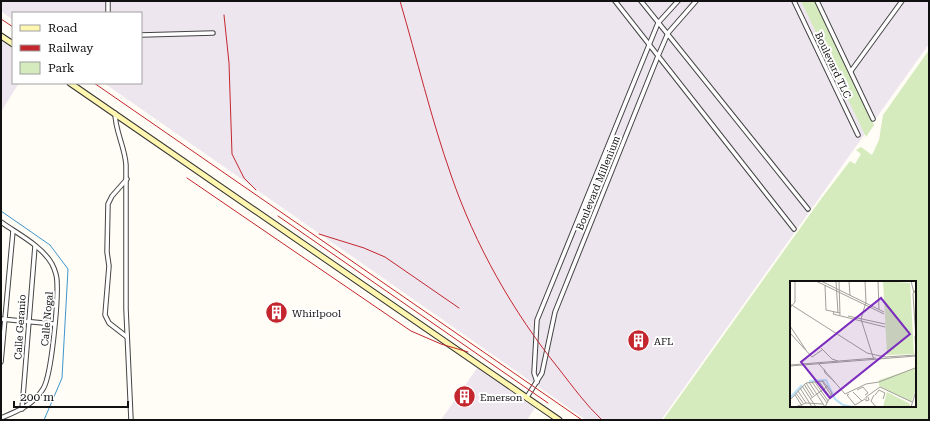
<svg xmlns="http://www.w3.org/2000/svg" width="930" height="421" viewBox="0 0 930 421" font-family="'Roboto Serif',serif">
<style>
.industrial{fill:#eee6ef}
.green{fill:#d5ebbd;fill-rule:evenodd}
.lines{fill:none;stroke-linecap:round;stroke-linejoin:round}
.stream{stroke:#3f96cf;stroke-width:1}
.street-casing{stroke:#444;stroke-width:5.5}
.secondary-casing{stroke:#333;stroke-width:7}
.street{stroke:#fff;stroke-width:3.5}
.secondary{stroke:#fff6b0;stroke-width:5}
.rail{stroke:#c4262e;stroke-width:1}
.labels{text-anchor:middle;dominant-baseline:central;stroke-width:4;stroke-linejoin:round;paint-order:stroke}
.street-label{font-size:10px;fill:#111;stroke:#fff}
.poi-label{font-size:10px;fill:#111;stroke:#fff;text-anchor:start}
.inset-river{fill:none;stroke:#b9e0f7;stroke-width:2}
.inset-road{fill:none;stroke:#a09f9a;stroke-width:1}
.view{fill:#7b2cbf;fill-opacity:0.15;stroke:#7b2cbf;stroke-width:2}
.inset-edge{fill:none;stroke:#111;stroke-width:2}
</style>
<rect width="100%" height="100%" fill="#fffdf5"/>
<g class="industrial">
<polygon points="1,1 929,1 929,44 661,420 586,420 104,83 141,83 141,13 13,13 13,20 1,11"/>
<polygon points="1,40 13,48 13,83 19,83 1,112"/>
<polygon points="477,368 535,408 527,420 441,420"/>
</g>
<g class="green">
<polygon points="801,1 815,1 874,125 866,137"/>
<path d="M929,50V420H663L821,199L850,161L855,164L861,154L856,150L861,147L872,155L879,140L883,115ZM791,282H915V406H791Z"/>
</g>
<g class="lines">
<polyline class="stream" points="1,211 50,245 68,269 62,378 44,420"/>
<defs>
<g id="street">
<polyline points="615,1 794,229"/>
<polyline points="641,1 808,209"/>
<polyline points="794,1 858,135"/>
<polyline points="817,1 873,119"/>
<polyline points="108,13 108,1"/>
<polyline points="141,35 213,33"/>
<polyline points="851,71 902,1"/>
<path d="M115,113C115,131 125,147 126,165V309L131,420"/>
<polyline points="127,179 112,196 108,204 107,252 109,266 105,315 109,323 127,337"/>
<path d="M1,222C18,234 42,246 52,264C55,270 57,276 57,282C58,300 52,375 43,389C33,405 18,411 1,418"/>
<polyline points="1,319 54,324"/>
<polyline points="1,362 13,231"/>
<polyline points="537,382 534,373 537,320 658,23 678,1"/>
<polyline points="527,397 542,373 555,312 658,56 668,33 696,1"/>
<polyline points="22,409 35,246"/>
</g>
<g id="secondary">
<polyline points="1,36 13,44"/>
<polyline points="70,83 559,420"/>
</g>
</defs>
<use href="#street" class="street-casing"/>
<use href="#secondary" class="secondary-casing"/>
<use href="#street" class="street"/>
<use href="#secondary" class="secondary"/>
<g class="rail">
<path d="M400,1C417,59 431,118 451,175C475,245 513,312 559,369C573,387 586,405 602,420"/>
<polyline points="224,15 229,63 232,154 244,178 256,190"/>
<polyline points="1,19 13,27"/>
<polyline points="94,83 582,420"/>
<polyline points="187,178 411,331 441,344 468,352"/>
<polyline points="278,216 548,403"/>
<polyline points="319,234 364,248 385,257 459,308"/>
</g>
</g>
<defs>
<symbol id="building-disc" viewBox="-11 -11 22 22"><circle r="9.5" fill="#c4262e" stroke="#fff"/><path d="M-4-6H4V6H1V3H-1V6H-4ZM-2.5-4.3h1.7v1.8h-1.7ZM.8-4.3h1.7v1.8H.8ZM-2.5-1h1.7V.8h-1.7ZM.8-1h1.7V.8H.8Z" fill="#fff"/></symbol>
</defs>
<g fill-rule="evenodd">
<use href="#building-disc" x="264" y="300" width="25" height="25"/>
<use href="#building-disc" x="626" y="328" width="25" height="25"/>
<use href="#building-disc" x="452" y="384" width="25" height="25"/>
</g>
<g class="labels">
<g class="street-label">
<text transform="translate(833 65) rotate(65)">Boulevard TLC</text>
<text transform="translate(598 183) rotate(-68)">Boulevard Millenium</text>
<text transform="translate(47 319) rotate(-85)">Calle Nogal</text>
<text transform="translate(20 327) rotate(-86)">Calle Geranio</text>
</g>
<g class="poi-label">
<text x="292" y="313">Whirlpool</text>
<text x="654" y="341">AFL</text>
<text x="480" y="397">Emerson</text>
</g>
</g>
<g transform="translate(790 281)">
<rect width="126" height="126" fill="#fffdf5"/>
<path d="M93,0L120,2L124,73L97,74ZM126,87V108L121,121L89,105V99ZM97,111L120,123V126H93Z" fill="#d5ebbd"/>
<path class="inset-river" d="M19,100L36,99L45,118L53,124L63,126M0,117L12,104"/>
<path class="inset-road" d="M26,0L94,33M31,0L94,31M46,0L48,32M49,0L50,34M59,0L60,14M75,0L76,21L71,38L84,79M88,0L89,28M121,0L124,12M35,4L36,29L50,32M126,8L123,13L126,58M0,23L77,72L95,76L126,74M0,27L5,21V0M44,31L43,33L95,46M58,35L95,43M0,45L16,69M0,52L22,76L32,69M125,55L126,73M31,67L42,78L48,80M29,83L55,113L76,103L89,101L125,87M0,84L86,77M0,85L126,75M34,88L35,92L45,101M29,100L40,117M32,100L41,114M19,101L35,126M22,101L37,122M25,101L38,120M16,102L24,114M14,103L22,116M12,105L26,126M10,107L22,126M67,109L73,106L78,112L75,114M8,110L16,122M63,111L72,120M6,112L13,122M59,113L57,114L65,124L75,118M5,114L12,125M84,114L81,120L86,126M85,114L89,109L95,112L93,118M78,116L79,119L76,120V116L90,106L122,121M20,118L38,105M0,119L16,102L33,100L42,112L35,126M5,126L16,122L33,123M121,126L126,110"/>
<path class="view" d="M91,17L120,53L40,117L11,81Z"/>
<rect width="126" height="126" class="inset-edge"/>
</g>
<rect width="930" height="421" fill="none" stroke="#111111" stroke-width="4"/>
<rect x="12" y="12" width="130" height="72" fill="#ffffff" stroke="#a0a0a0"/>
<rect x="20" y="25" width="20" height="6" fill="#fff6b0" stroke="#a0a0a0"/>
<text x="48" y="32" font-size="12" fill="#111111">Road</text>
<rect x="20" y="45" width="20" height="6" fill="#c4262e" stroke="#a0a0a0"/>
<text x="48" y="52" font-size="12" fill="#111111">Railway</text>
<rect x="20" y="62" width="20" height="12" fill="#d5ebbd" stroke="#a0a0a0"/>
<text x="48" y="72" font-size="12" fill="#111111">Park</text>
<path d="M14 401v6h114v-6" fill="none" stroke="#111111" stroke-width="2"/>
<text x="20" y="401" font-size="12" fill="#111111" stroke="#ffffff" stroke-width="3" paint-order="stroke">200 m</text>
</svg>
